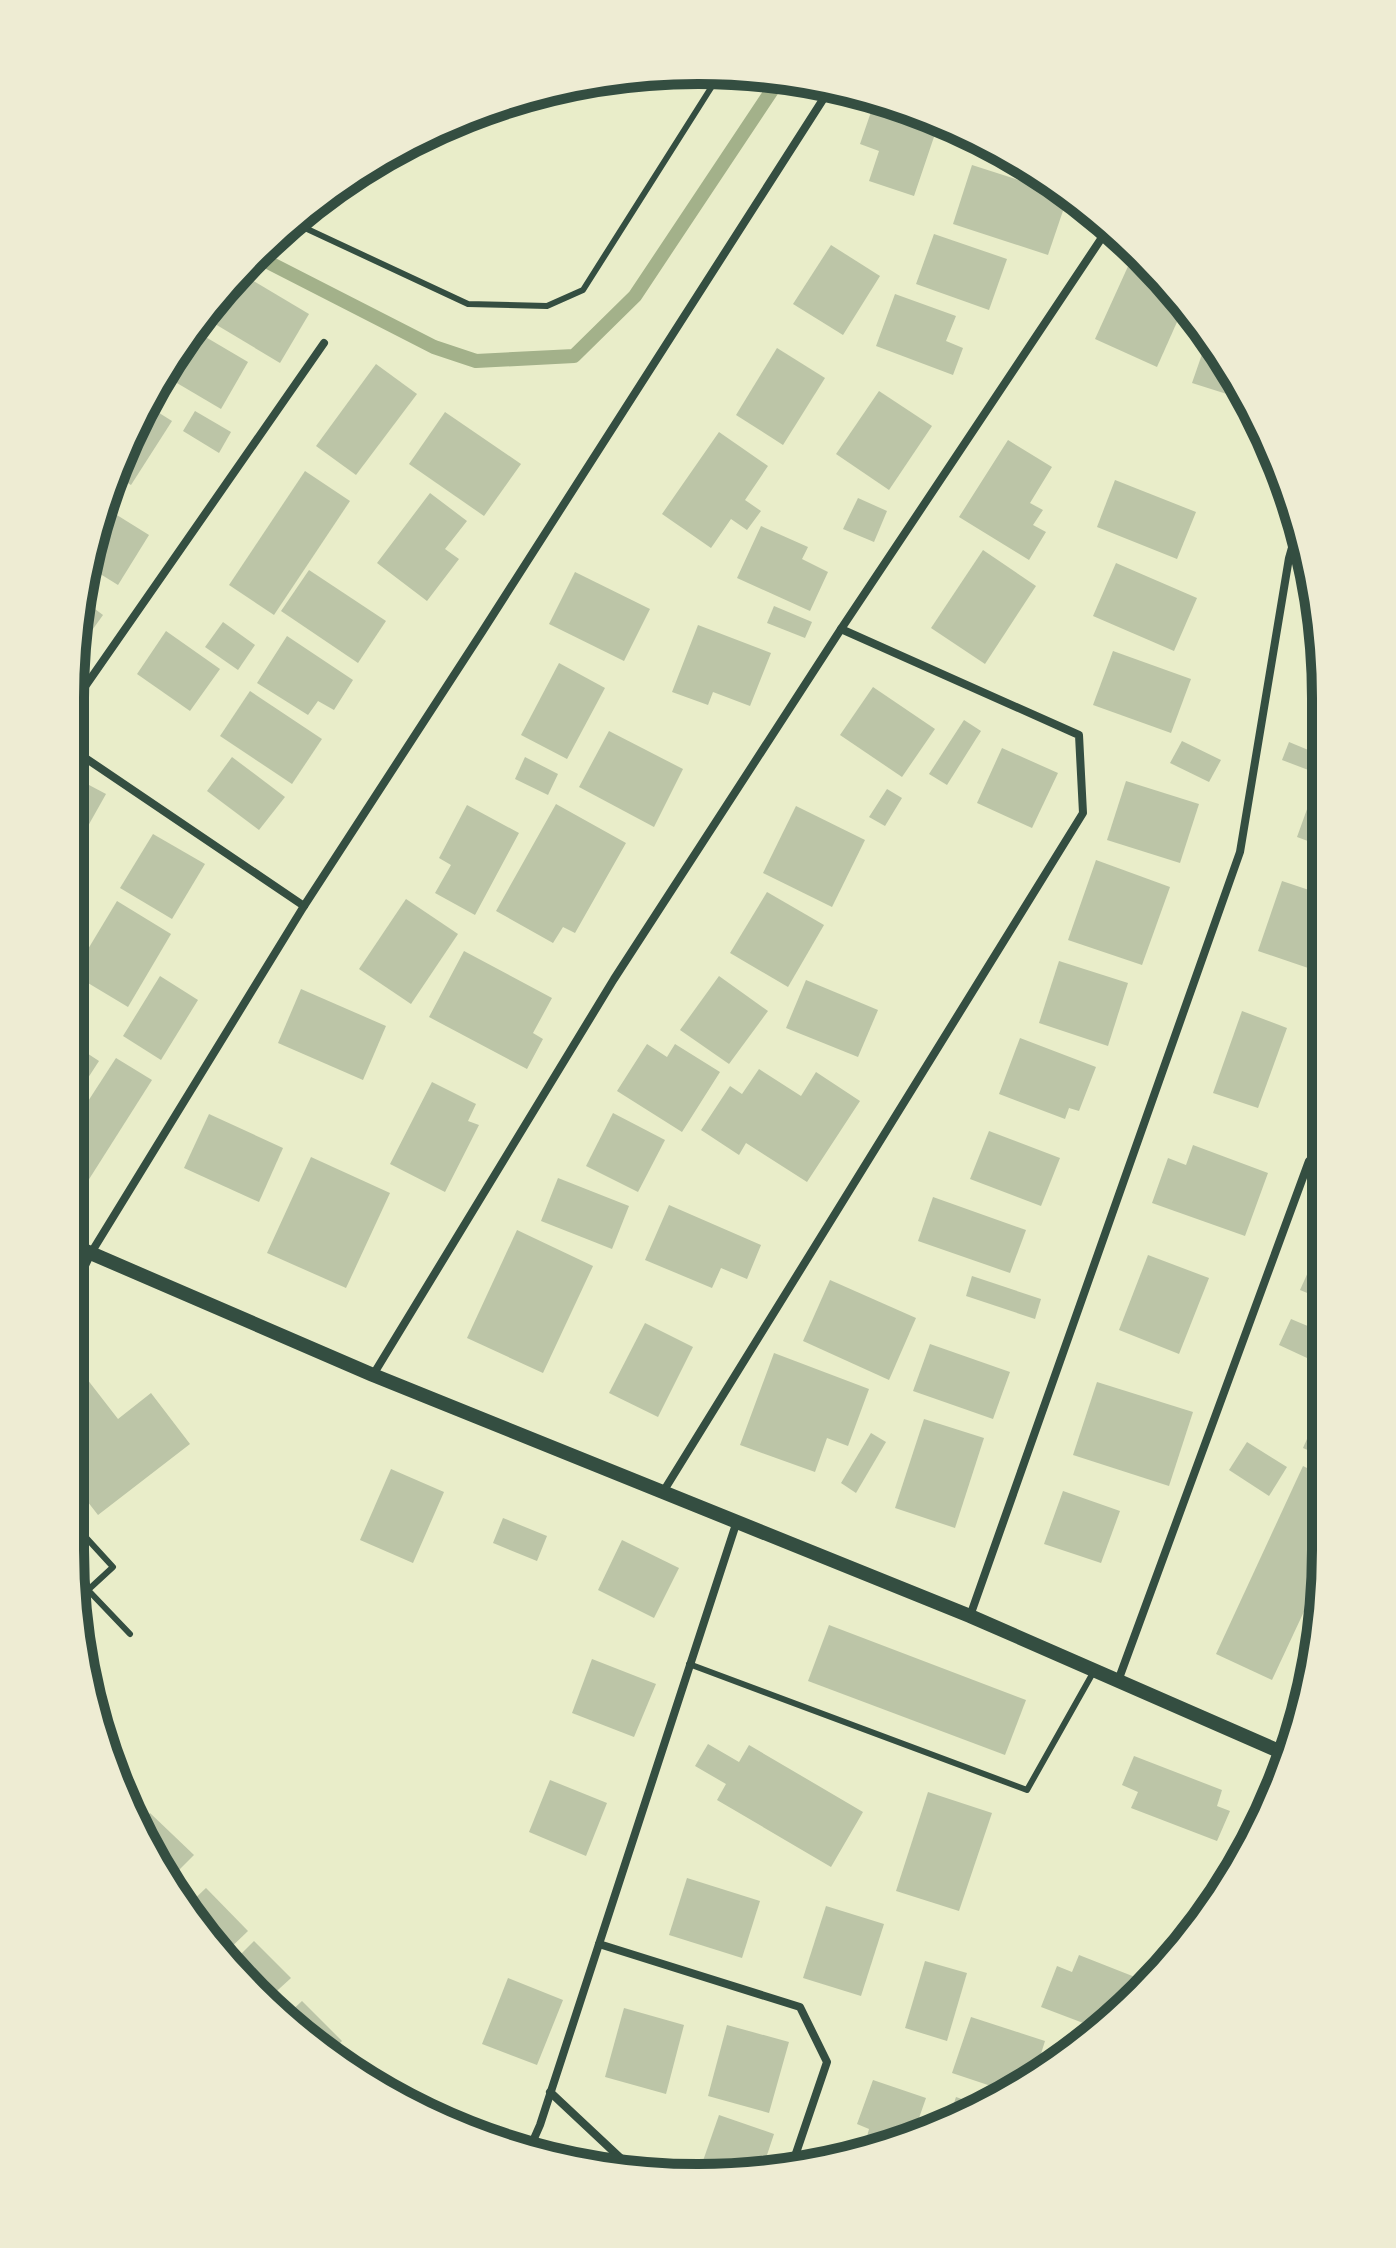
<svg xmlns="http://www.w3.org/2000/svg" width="1396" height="2248" viewBox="0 0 1396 2248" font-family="'PT Sans',sans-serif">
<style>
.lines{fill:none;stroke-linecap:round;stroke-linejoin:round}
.stream{stroke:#a3b18a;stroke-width:14}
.building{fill:#bcc5a7}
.service{stroke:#344e41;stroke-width:6}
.minor{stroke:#344e41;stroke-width:8}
.tertiary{stroke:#344e41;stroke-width:14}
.rim{fill:none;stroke:#344e41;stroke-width:10}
</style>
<rect width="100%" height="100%" fill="#e9edc9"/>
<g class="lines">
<polyline class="stream" points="256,256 434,347 476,361 574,356 635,296 780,78"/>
</g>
<g class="building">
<polygon points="872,109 936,131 914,196 869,181 879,151 860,144"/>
<polygon points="972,165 1068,196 1048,255 953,224"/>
<polygon points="934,234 1007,259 989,310 916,284"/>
<polygon points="831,245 880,276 843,335 793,304"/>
<polygon points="1135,251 1170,284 1185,304 1157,367 1095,339"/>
<polygon points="240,273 309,314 280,363 200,315"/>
<polygon points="895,294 956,316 946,341 963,348 953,375 876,346"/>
<polygon points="192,329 248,362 221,409 165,376"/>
<polygon points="1208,337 1242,384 1249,401 1192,383"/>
<polygon points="777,348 825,378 783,445 736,415"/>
<polygon points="376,364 417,394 356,475 316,446"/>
<polygon points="879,391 932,426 889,490 836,454"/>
<polygon points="148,406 172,421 131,485 113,474 118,458"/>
<polygon points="195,411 231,432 219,453 183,431"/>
<polygon points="445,412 521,464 484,516 409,464"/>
<polygon points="719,432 768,466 745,500 761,511 747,530 731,519 711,548 662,514"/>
<polygon points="1008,440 1052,467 1030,503 1043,510 1033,525 1046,532 1029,560 959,517"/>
<polygon points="305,471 350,501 274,615 229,585"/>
<polygon points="1115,480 1196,512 1177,559 1097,527"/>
<polygon points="430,493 467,521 445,549 459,559 427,601 377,563"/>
<polygon points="858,498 887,511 874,542 843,529"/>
<polygon points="104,507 149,535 118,585 89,567"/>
<polygon points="761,526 808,547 802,559 828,572 810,611 737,578"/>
<polygon points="983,550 1036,586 985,664 931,628"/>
<polygon points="1116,563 1197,598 1174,651 1093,616"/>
<polygon points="309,570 386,621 358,663 281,611"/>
<polygon points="575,572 650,609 624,661 549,624"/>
<polygon points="80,598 103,615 75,654 75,616"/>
<polygon points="774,606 812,622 805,638 767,623"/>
<polygon points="223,622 255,645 238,670 205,647"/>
<polygon points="698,625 771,653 750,706 713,692 708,705 672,692"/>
<polygon points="166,631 220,669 190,711 137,674"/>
<polygon points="287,636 353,680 334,710 318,701 308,715 257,683"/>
<polygon points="1113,651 1191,679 1171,733 1093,705"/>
<polygon points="559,663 605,688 567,759 521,735"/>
<polygon points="873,687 935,729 902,777 840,735"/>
<polygon points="250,691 322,739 292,784 220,736"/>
<polygon points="964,720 981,731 947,785 929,774"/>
<polygon points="609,731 683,769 654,827 579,787"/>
<polygon points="1182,741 1221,760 1209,782 1170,763"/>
<polygon points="1289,742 1318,754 1311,771 1282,760"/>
<polygon points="1002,748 1058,773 1032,828 977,803"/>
<polygon points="232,757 285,797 259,830 207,791"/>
<polygon points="525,757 558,774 548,795 515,779"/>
<polygon points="1324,762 1324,865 1310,860 1316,844 1297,837"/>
<polygon points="74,777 106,794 74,851"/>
<polygon points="1126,781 1199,804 1180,863 1107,840"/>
<polygon points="887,789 902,798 885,826 869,817"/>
<polygon points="556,804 626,843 575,933 563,927 553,943 496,911"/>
<polygon points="467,805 519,833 475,915 435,893 451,865 439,858"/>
<polygon points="796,806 865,840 832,907 763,873"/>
<polygon points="153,834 205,864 172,919 120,888"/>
<polygon points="1096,860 1170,887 1142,965 1068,940"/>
<polygon points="1282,881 1324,895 1323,943 1314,970 1258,951"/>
<polygon points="767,892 824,925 788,987 730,953"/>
<polygon points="406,899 458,934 411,1004 359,969"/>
<polygon points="117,901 171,934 128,1007 73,974"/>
<polygon points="464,951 552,998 533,1033 543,1039 527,1069 429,1017"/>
<polygon points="1059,961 1128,983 1108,1046 1039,1023"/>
<polygon points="160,976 198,1000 161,1060 123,1036"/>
<polygon points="719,976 768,1011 729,1064 680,1030"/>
<polygon points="806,980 878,1010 858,1057 786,1028"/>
<polygon points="301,989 386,1026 363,1080 278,1043"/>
<polygon points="1242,1011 1287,1028 1258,1108 1213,1093"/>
<polygon points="1020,1038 1096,1067 1079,1111 1069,1108 1065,1119 999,1094"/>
<polygon points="73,1044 99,1061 73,1101"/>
<polygon points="647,1044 667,1057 675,1044 720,1072 682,1132 617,1091"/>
<polygon points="116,1058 152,1080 86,1184 72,1175 72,1126"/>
<polygon points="759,1069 801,1096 816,1072 860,1101 807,1182 746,1143 739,1155 701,1130 730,1086 742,1094"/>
<polygon points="432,1082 476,1104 468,1121 479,1125 445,1192 390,1164"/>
<polygon points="613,1113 665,1140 638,1192 586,1166"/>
<polygon points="209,1114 283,1148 259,1202 184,1168"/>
<polygon points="989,1131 1060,1158 1041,1206 970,1179"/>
<polygon points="1193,1145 1268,1173 1245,1236 1152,1203 1168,1158 1186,1165"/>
<polygon points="311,1157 390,1193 346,1288 267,1253"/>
<polygon points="558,1178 629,1206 612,1249 541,1221"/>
<polygon points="933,1197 1026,1230 1010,1273 918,1241"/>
<polygon points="669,1205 761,1245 747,1279 721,1268 712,1288 645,1260"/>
<polygon points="517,1230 593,1266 543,1373 467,1338"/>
<polygon points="1148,1255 1209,1278 1179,1354 1119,1330"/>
<polygon points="1314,1259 1322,1263 1322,1299 1300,1290"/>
<polygon points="972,1276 1041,1299 1035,1319 966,1296"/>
<polygon points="830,1280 916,1318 889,1380 803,1341"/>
<polygon points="1291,1319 1322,1332 1320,1364 1279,1345"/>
<polygon points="645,1323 693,1347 658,1417 609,1393"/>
<polygon points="930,1344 1010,1372 993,1419 913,1391"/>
<polygon points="774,1353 869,1389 848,1446 827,1438 815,1472 740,1445"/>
<polygon points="87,1379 118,1419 151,1393 190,1444 98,1515 70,1479 71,1392"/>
<polygon points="1097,1382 1193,1412 1169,1486 1073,1455"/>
<polygon points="1319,1412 1322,1413 1321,1456 1303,1448"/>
<polygon points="924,1419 984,1438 955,1528 895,1508"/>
<polygon points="871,1433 886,1442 856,1493 841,1483"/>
<polygon points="1247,1442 1287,1467 1269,1496 1229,1470"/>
<polygon points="1303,1466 1321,1475 1321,1575 1272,1680 1216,1654"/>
<polygon points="391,1469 444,1492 413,1563 360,1540"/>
<polygon points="1063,1491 1120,1511 1101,1563 1044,1544"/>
<polygon points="503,1518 547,1536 537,1561 493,1543"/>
<polygon points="622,1540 679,1568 654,1618 598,1590"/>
<polygon points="829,1625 1026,1700 1005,1755 808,1681"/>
<polygon points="592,1659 656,1684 634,1737 572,1713"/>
<polygon points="708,1744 739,1762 749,1745 863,1812 831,1867 717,1800 726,1784 695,1766"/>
<polygon points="1134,1756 1222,1790 1217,1806 1230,1811 1217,1841 1131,1808 1138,1792 1122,1785"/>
<polygon points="550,1780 607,1803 586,1856 529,1832"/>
<polygon points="928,1792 992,1813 959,1911 896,1891"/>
<polygon points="150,1813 194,1855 171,1878 141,1823"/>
<polygon points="687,1878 760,1901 742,1958 669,1935"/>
<polygon points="206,1888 248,1931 223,1955 200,1932 186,1907"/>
<polygon points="826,1906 884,1924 861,1996 803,1978"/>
<polygon points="254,1941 291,1978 267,2000 231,1964"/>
<polygon points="1079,1955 1140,1979 1134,1994 1099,2029 1041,2007 1057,1966 1072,1972"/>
<polygon points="925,1961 967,1973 947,2041 905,2028"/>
<polygon points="508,1978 563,2000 537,2065 482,2044"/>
<polygon points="302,2001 342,2041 328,2055 316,2048 285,2017"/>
<polygon points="624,2008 684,2025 666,2094 605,2077"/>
<polygon points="971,2017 1045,2041 1035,2073 1003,2090 952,2073"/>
<polygon points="727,2025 789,2042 769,2113 708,2096"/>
<polygon points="873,2080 926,2098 912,2138 899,2145 887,2147 866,2140 869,2129 857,2124"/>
<polygon points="956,2097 976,2104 949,2118"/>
<polygon points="719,2115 774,2134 763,2167 697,2178"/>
</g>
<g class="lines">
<g class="service">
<polyline points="290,221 468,304 547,306 583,290 721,72"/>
<polyline points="70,1520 113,1567 88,1590 130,1634"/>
<polyline points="689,1664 1027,1790 1094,1671"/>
</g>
<g class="minor">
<polyline points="75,701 324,343"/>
<polyline points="75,751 304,906"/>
<polyline points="71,1295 91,1253 304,906 482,632 831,87"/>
<polyline points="373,1375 614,979 841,629 1109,227"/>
<polyline points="663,1492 1083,813 1079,735 841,629"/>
<polyline points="970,1616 1240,852 1289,558 1299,523"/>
<polyline points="1118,1681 1309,1161 1323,1166"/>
<polyline points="1279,1752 1303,1697"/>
<polyline points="599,1944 800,2007 827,2062 793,2162"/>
<polyline points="550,2092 630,2167"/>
<polyline points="529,2150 540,2125 737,1521"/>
</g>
<polyline class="tertiary" points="72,1245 373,1375 970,1616 1288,1755"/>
</g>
<path d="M0 0H1396V2248H0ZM698 84H698A614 614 0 0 1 1312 698V1550A614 614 0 0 1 698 2164H698A614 614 0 0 1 84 1550V698A614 614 0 0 1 698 84Z" fill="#eeecd3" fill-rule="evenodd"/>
<path class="rim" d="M698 84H698A614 614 0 0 1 1312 698V1550A614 614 0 0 1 698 2164H698A614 614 0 0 1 84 1550V698A614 614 0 0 1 698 84Z"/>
</svg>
